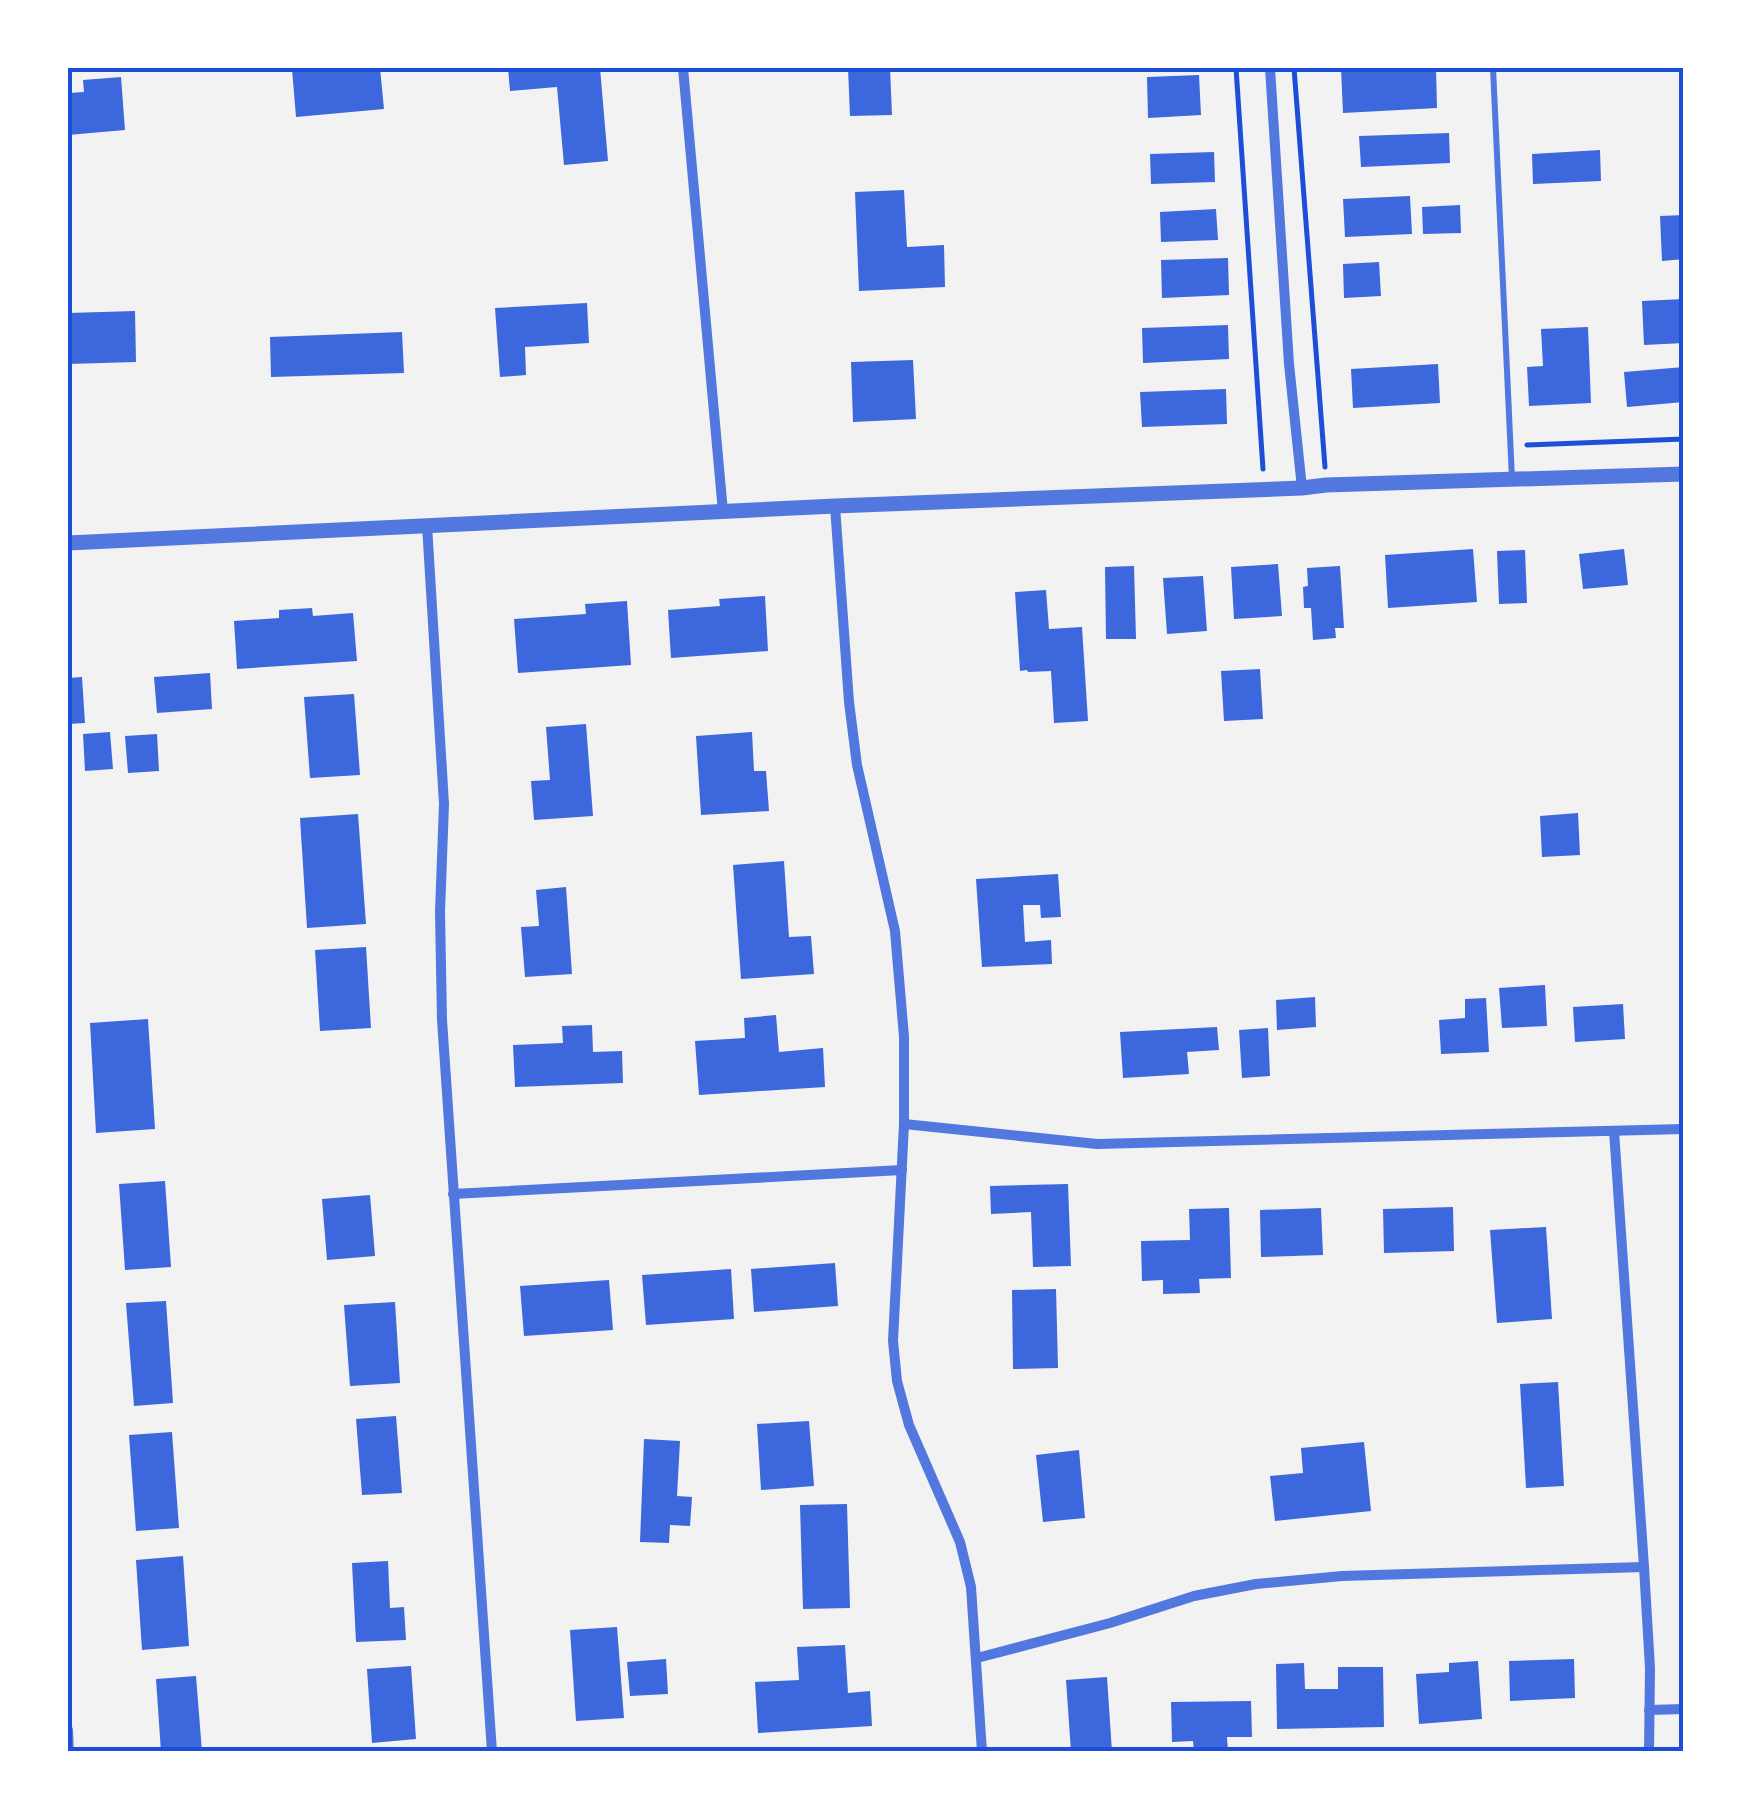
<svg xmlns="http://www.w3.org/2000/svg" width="1751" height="1819" viewBox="0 0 1751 1819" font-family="Figtree,sans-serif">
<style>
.building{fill:#3d67dc}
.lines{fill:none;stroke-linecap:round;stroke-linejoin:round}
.path{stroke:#1d4ed8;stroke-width:5}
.service{stroke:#5277de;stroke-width:6}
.minor{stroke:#5277de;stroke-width:10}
.tertiary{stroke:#5277de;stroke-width:15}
.neatline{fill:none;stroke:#1d4ed8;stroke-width:4}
</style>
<rect width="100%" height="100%" fill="#f2f2f2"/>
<g class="building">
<polygon points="303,68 380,68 384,109 296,117 292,69"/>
<polygon points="508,68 600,68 608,161 564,165 557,87 510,91"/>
<polygon points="848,68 890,68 892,115 850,116"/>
<polygon points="1341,68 1436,68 1437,108 1343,113"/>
<polygon points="1199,75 1201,115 1148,118 1147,77"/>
<polygon points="121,77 125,130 68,135 68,93 84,92 83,80"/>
<polygon points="1449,133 1450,163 1361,167 1359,136"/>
<polygon points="1600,150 1601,181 1533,184 1532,154"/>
<polygon points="1214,152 1215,182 1151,184 1150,154"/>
<polygon points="904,190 907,247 944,245 945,287 859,291 855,192"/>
<polygon points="1410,196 1412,234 1345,237 1343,199"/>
<polygon points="1460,205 1461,233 1423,234 1422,207"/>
<polygon points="1216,209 1218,240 1161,242 1160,212"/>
<polygon points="1684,215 1684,259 1662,261 1660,216"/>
<polygon points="1228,258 1229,295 1162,298 1161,260"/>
<polygon points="1379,262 1381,296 1344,298 1343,264"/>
<polygon points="1684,299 1684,343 1644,345 1642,301"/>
<polygon points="587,303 589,343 525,347 526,375 500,377 495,308"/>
<polygon points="135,311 136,362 68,364 68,313"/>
<polygon points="1228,325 1229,359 1143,363 1142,328"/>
<polygon points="1588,327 1591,403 1529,406 1527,367 1543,366 1541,329"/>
<polygon points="402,332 404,373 271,377 270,337"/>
<polygon points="913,360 916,419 853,422 851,362"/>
<polygon points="1438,364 1440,403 1353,408 1351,369"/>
<polygon points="1684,367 1684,402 1627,407 1624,372"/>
<polygon points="1226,389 1227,424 1142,427 1140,392"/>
<polygon points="1473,549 1477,602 1388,608 1385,555"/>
<polygon points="1624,549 1628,585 1583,589 1579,554"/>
<polygon points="1525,550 1527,603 1499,604 1497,551"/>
<polygon points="1278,564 1282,616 1234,619 1231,567"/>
<polygon points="1134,566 1136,639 1106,639 1105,567"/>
<polygon points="1340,566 1344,628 1335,628 1336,638 1313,640 1311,608 1304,608 1303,587 1308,586 1307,568"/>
<polygon points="1203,576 1207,631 1167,634 1163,578"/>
<polygon points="1046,590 1049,629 1082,627 1088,721 1054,723 1051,671 1028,672 1027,670 1020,671 1015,592"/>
<polygon points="765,596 768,651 671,658 668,610 720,606 719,599"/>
<polygon points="627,601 631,665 518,673 514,619 586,614 585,604"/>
<polygon points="312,608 313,616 353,613 357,661 237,669 234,621 279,618 279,610"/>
<polygon points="1260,669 1263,719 1224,721 1221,671"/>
<polygon points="210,673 212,709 157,713 154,677"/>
<polygon points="82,677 85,723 68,724 68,678"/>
<polygon points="354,694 360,775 310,778 304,697"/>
<polygon points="586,724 593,816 534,820 531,781 550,780 546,727"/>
<polygon points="110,732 113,769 85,771 83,734"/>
<polygon points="752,732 754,771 766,771 769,811 701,815 696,736"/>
<polygon points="157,734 159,771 128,773 125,736"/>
<polygon points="1578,813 1580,855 1542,857 1540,816"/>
<polygon points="358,814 366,924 307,928 300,818"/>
<polygon points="784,861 789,937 811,936 814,974 741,979 733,865"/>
<polygon points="1058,874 1061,917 1041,918 1040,905 1023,905 1025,942 1051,940 1052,964 982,967 976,879"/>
<polygon points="566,887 572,974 525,977 521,927 539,926 536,890"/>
<polygon points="366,947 371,1028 320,1031 315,950"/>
<polygon points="1545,985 1547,1026 1502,1028 1499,988"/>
<polygon points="1315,997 1316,1027 1277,1030 1276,1000"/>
<polygon points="1486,998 1489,1052 1441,1054 1439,1020 1465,1018 1465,999"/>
<polygon points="1623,1004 1625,1039 1575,1042 1573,1007"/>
<polygon points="776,1015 779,1052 823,1048 825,1087 699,1095 695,1041 745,1038 744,1018"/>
<polygon points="148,1019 155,1129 96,1133 90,1023"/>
<polygon points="592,1025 593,1052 622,1051 623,1083 515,1087 513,1045 563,1043 562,1026"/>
<polygon points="1217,1027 1219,1050 1187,1052 1189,1074 1123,1078 1120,1032"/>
<polygon points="1268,1028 1270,1076 1242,1078 1239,1030"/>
<polygon points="165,1181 171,1267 125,1270 119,1184"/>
<polygon points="1068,1184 1071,1266 1033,1267 1031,1212 991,1214 990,1186"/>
<polygon points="370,1195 375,1256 327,1260 322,1199"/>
<polygon points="1453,1207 1454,1251 1384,1253 1383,1209"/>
<polygon points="1229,1208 1231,1278 1199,1279 1200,1293 1163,1294 1163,1280 1142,1281 1141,1241 1190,1240 1189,1209"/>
<polygon points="1321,1208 1323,1255 1261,1257 1260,1210"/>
<polygon points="1546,1227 1552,1319 1497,1323 1490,1230"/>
<polygon points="835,1263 838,1306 754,1312 751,1269"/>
<polygon points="731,1269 734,1319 646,1325 642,1275"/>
<polygon points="609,1280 613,1330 524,1336 520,1286"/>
<polygon points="1056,1289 1058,1368 1013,1369 1012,1290"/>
<polygon points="166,1301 173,1403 134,1406 126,1303"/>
<polygon points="395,1302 400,1383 350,1386 344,1305"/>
<polygon points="1558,1382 1564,1486 1526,1488 1520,1384"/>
<polygon points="396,1416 402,1493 362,1495 356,1419"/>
<polygon points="809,1421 814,1486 761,1490 757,1424"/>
<polygon points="172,1432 179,1528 136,1531 129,1435"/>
<polygon points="644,1439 680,1441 677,1496 692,1497 690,1526 670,1525 669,1543 640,1542"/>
<polygon points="1364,1442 1371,1511 1275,1521 1270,1476 1303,1473 1301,1448"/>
<polygon points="1079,1450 1085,1518 1043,1522 1036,1455"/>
<polygon points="847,1504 850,1608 803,1609 800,1505"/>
<polygon points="183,1556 189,1646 142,1650 136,1560"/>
<polygon points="388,1561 390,1608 404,1607 406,1640 356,1642 352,1563"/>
<polygon points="617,1627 624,1718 576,1721 570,1630"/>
<polygon points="845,1645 848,1693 870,1691 872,1726 758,1733 755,1682 799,1680 797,1647"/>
<polygon points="666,1659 668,1694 630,1696 627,1662"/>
<polygon points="1574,1659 1575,1698 1510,1701 1509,1661"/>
<polygon points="1478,1661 1482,1719 1419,1724 1416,1674 1449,1672 1449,1663"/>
<polygon points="1304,1663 1305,1689 1338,1689 1338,1667 1383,1667 1384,1727 1277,1729 1276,1664"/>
<polygon points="411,1666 416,1739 372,1743 367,1669"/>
<polygon points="196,1676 202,1752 161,1752 156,1679"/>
<polygon points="1107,1677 1112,1752 1071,1752 1066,1680"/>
<polygon points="1251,1701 1252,1737 1227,1737 1228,1752 1194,1752 1193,1741 1172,1742 1171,1702"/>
</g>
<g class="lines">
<g class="path">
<polyline points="1236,68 1263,469"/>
<polyline points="1294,68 1325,467"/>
<polyline points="1527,445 1684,439"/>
</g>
<polyline class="service" points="1493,68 1512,479"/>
<g class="minor">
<polyline points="683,68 723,512"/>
<polyline points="1270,68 1289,364 1302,488"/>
<polyline points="835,506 849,702 857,765 895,931 904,1037 904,1124 893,1341 897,1381 909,1425 960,1542 971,1587 982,1752"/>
<polyline points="427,525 444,804 440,912 442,1020 492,1752"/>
<polyline points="904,1124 1097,1144 1684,1129"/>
<polyline points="1614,1131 1644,1567 1650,1668 1649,1752"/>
<polyline points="453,1194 902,1170"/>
<polyline points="977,1658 1110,1623 1194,1596 1256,1584 1342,1576 1644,1567"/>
<polyline points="1649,1710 1684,1709"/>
<polyline points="68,1730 69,1752"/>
</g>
<polyline class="tertiary" points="68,543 835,506 1302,488 1326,485 1684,474"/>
</g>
<rect width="1751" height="1819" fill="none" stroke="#ffffff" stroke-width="140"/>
<rect x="70" y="70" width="1611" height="1679" class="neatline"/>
</svg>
